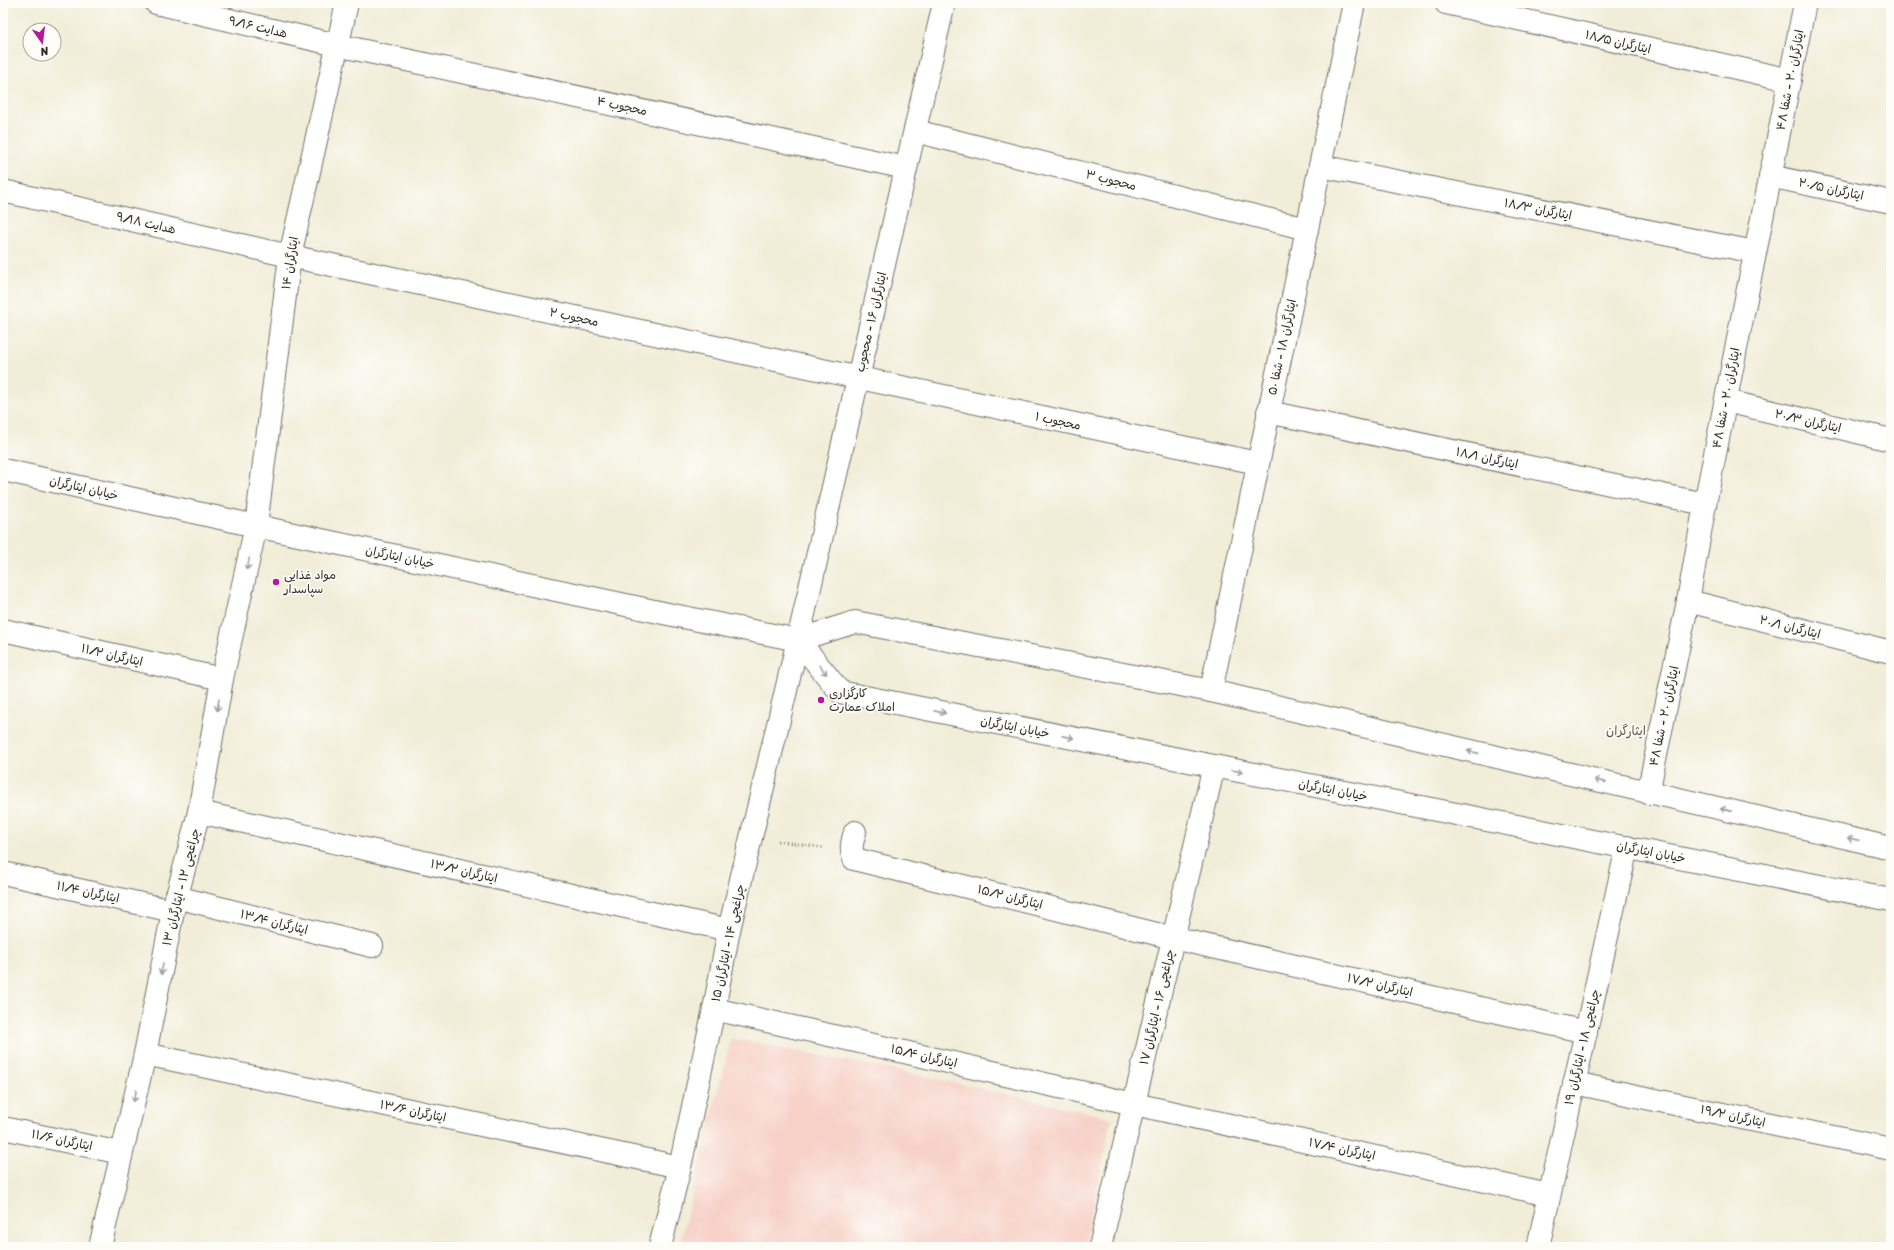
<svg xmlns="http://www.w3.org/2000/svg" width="1894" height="1250" viewBox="0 0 1894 1250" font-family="Sriracha,'Playpen Sans Arabic',sans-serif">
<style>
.built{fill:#f7d1c8}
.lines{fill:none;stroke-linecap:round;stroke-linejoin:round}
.minor-casing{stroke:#706f68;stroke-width:24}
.tertiary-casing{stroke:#706f68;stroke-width:24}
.path{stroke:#706f68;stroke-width:2.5;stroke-dasharray:1 3;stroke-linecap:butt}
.minor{stroke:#fff;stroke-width:22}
.tertiary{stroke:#fff;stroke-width:22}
.oneway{stroke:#a0a0a0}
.poi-dot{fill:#b5179e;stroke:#fdfcf7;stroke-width:1.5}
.labels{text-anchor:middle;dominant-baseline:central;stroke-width:3.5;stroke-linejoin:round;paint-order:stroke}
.street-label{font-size:12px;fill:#2b2b2b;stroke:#fdfcf7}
.poi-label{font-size:12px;fill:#2b2b2b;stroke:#fdfcf7;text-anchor:start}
.neighbourhood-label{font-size:13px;fill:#695649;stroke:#fdfcf7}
</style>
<rect width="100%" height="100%" fill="#fdfcf7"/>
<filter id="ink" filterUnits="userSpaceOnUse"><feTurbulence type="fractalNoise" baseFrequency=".025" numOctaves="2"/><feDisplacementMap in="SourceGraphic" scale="8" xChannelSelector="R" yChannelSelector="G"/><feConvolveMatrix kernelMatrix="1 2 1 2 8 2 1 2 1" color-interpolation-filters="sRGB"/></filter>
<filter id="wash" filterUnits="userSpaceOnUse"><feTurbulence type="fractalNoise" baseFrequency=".012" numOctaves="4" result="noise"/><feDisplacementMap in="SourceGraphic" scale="16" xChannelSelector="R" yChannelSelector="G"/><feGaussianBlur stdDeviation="0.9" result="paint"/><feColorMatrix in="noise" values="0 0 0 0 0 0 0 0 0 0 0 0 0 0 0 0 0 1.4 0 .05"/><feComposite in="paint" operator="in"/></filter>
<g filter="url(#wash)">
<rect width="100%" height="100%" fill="#f1edd8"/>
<polygon class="built" points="731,1038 924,1076 1112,1118 1084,1247 679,1247"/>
</g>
<g filter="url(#ink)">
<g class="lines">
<defs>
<g id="minor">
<polyline points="156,3 337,45 906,168"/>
<polyline points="1446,3 1790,80"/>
<polyline points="915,131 1307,229"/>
<polyline points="1320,166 1755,252"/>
<polyline points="1770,176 1891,202"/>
<polyline points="3,191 290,256 1257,463"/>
<polyline points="1726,401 1891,440"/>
<polyline points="1268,412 1705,504"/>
<polyline points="1688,601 1891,652"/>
<polyline points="3,630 222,679"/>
<polyline points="1211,691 1354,3"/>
<polyline points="1648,793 1688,601 1705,504 1805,3"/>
<polyline points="199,812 729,930"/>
<path d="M855,832C852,842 850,849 854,859L1173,938L1586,1032"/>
<polyline points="3,873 173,911"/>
<polyline points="176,897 372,946"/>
<polyline points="714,1009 1134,1104 1549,1195"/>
<polyline points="145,1054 680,1167"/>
<polyline points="1574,1083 1891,1149"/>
<polyline points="3,1128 121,1153"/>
<polyline points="100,1247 145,1054 173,911 199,812 222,679 256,526 290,256 347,3"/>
<polyline points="660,1247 680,1167 714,1009 729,930 798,640 944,3"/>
<polyline points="1100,1247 1214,766"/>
<polyline points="1538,1247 1627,847"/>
</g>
<g id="tertiary">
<polyline points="3,470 256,526 668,614 798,640 855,622 1211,691 1891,848"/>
<polyline points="798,640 840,692 1891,900"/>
</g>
</defs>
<use href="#minor" class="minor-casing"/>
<use href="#tertiary" class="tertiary-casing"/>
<polyline class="path" points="778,841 825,848"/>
<use href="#minor" class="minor"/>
<use href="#tertiary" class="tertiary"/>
</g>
<defs><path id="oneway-shaft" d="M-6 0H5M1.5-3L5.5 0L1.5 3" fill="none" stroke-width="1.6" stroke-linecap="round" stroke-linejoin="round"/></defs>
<g class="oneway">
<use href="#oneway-shaft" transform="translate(248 564) rotate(103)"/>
<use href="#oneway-shaft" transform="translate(823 670) rotate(51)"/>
<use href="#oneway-shaft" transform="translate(218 705) rotate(100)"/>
<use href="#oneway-shaft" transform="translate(940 712) rotate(11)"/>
<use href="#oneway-shaft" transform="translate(1068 737) rotate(11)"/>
<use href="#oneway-shaft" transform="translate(1473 752) rotate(-167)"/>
<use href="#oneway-shaft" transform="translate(1237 771) rotate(11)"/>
<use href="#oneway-shaft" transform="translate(1600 781) rotate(-167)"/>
<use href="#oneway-shaft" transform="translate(1726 810) rotate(-167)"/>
<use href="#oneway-shaft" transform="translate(1853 839) rotate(-167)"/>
<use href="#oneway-shaft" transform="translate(162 969) rotate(101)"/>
<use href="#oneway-shaft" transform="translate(135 1096) rotate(104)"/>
</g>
</g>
<g class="poi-dot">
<circle cx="276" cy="582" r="4"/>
<circle cx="821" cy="700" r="4"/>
</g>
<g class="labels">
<g class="street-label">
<text transform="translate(258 27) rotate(13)">هدایت ۹/۱۶</text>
<text transform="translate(1618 42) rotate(13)">ایثارگران ۱۸/۵</text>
<text transform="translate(1790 80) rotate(-79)">ایثارگران ۲۰ - شفا ۴۸</text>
<text transform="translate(622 106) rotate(12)">محجوب ۴</text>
<text transform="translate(1111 180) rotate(14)">محجوب ۳</text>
<text transform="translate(1831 189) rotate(12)">ایثارگران ۲۰/۵</text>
<text transform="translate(1538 209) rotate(11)">ایثارگران ۱۸/۳</text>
<text transform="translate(146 223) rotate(13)">هدایت ۹/۱۸</text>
<text transform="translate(290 263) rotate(-81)">ایثارگران ۱۴</text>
<text transform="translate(574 317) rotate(12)">محجوب ۲</text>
<text transform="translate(871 322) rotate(-77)">ایثارگران ۱۶ - محجوب</text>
<text transform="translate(1282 347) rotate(-78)">ایثارگران ۱۸ - شفا ۵۰</text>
<text transform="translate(1726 398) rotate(-79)">ایثارگران ۲۰ - شفا ۴۸</text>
<text transform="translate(1058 421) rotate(12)">محجوب ۱</text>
<text transform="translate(1808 421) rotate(13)">ایثارگران ۲۰/۳</text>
<text transform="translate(1487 458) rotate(12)">ایثارگران ۱۸/۱</text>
<text transform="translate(84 488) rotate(13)">خیابان ایثارگران</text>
<text transform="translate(400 557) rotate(12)">خیابان ایثارگران</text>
<text transform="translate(1790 627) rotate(14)">ایثارگران ۲۰/۱</text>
<text transform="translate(112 655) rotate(13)">ایثارگران ۱۱/۲</text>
<text transform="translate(1664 716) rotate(-78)">ایثارگران ۲۰ - شفا ۴۸</text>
<text transform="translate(1015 727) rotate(11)">خیابان ایثارگران</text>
<text transform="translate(1333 790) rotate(11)">خیابان ایثارگران</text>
<text transform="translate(1651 852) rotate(11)">خیابان ایثارگران</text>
<text transform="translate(464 871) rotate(13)">ایثارگران ۱۳/۲</text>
<text transform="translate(181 887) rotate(-76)">چراغچی ۱۲ - ایثارگران ۱۳</text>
<text transform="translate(88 892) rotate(12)">ایثارگران ۱۱/۴</text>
<text transform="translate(1010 897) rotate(14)">ایثارگران ۱۵/۲</text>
<text transform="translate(274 922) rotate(14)">ایثارگران ۱۳/۴</text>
<text transform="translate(728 943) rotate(-78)">چراغچی ۱۴ - ایثارگران ۱۵</text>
<text transform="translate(1380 985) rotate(13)">ایثارگران ۱۷/۲</text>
<text transform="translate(1157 1007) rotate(-77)">چراغچی ۱۶ - ایثارگران ۱۷</text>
<text transform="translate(1582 1047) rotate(-77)">چراغچی ۱۸ - ایثارگران ۱۹</text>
<text transform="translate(924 1056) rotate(13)">ایثارگران ۱۵/۴</text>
<text transform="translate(413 1111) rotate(12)">ایثارگران ۱۳/۶</text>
<text transform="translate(1733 1116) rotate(12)">ایثارگران ۱۹/۲</text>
<text transform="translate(62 1140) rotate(12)">ایثارگران ۱۱/۶</text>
<text transform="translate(1342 1149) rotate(12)">ایثارگران ۱۷/۴</text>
</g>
<g class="poi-label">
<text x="284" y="575">مواد غذایی<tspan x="284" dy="14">سپاسدار</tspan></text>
<text x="829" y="693">کارگزاری<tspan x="829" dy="14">املاک عمارت</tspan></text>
</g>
<g class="neighbourhood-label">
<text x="1626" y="730">ایثارگران</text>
</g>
</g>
<rect width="1894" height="1250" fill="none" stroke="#fdfcf7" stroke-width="16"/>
<g transform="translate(42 42) rotate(166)"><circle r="19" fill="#fdfcf7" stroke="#a9a8a5"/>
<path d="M0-3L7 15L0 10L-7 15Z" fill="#b5179e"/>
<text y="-6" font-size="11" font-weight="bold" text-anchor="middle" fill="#2b2b2b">N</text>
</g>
</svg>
